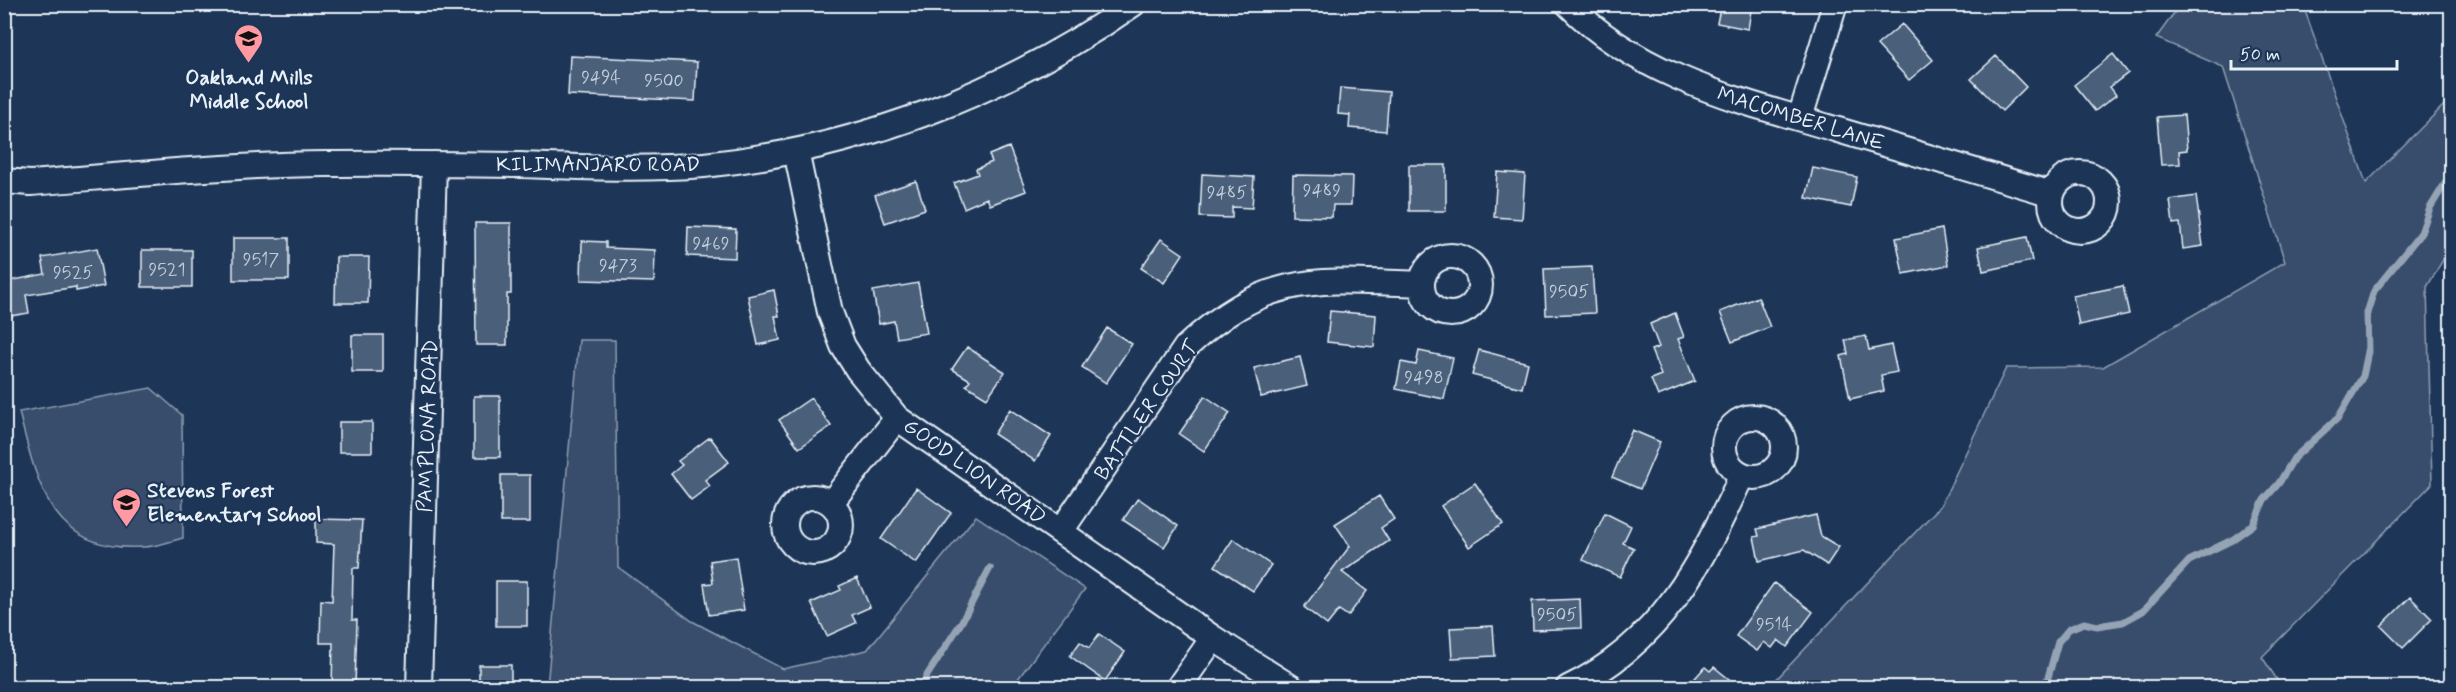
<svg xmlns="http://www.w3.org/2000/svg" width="2456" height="692" viewBox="0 0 2456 692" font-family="Mynerve,sans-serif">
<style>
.green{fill:#374d6c;stroke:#909fb2;stroke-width:1.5}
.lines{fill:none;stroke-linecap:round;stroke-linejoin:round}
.stream{stroke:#95a4b5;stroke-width:7}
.building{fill:#495e7a;stroke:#e8f1f8;stroke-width:1.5}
.minor-casing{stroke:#e8f1f8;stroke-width:28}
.minor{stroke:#1d3557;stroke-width:24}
.labels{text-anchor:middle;stroke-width:4.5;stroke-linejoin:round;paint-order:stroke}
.number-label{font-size:18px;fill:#c0ccd8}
.poi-label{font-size:21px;font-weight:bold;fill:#e8f1f8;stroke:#1d3557}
.street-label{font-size:21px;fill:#e8f1f8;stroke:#1d3557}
</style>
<rect width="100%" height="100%" fill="#1d3557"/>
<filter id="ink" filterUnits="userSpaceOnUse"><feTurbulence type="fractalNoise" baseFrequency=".0167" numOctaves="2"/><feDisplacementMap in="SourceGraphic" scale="12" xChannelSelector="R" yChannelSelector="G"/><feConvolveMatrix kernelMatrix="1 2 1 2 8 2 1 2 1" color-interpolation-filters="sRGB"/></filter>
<g filter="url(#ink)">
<path class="green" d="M2180,5H2303L2366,183L2451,98V246L2427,287L2432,484L2262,657L2282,687H1769L1941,505L2006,368L2103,367L2285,262L2223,67L2156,38Z
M579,340H615L618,567L692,621L783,669L867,650L976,516L1085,589L1012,687H547Z
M151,388L182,415L183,538C171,541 156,547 143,547C51,553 37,484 19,412Z"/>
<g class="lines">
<path class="stream" d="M923,688L926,677L961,623L990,568
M2045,688L2058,642L2069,629L2084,623L2097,626L2123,622L2143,611L2189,561L2232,540L2253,525L2264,500L2279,483L2294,458L2338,418L2363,376L2368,352L2367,313L2374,291L2421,233L2430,208L2452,172"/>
</g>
<path class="building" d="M1721,4H1752L1748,29L1717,23Z
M1902,24L1933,60L1909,80L1877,45Z
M2113,54L2128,73L2110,87L2116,95L2095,111L2074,85Z
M570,56L697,62L695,101L568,95Z
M1996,56L2026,87L2002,111L1971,79Z
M1340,88L1389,92L1386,131L1349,128L1350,115L1338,114Z
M2184,115L2187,150L2179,151L2180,164L2161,165L2157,117Z
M1009,147L1026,191L990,205L987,198L964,208L954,183L978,174L976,169L992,162L989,155Z
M1409,165H1446V211H1409Z
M1813,168L1857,177L1851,207L1806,198Z
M1497,172L1525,174L1522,219L1494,217Z
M1202,174L1254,177L1252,208L1232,207V218L1200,217Z
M1293,175L1352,176L1351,205H1333L1332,217L1292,216Z
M916,181L925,209L885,223L875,195Z
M2196,196L2203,246L2183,249L2180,223L2173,224L2170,200Z
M475,223H511V294H507V345H476Z
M688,227L736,229L735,258L687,256Z
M1942,229L1948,265L1903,274L1896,238Z
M2027,237L2032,261L1983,271L1978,247Z
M233,238H289V280H233Z
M1161,239L1183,254L1164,283L1141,268Z
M582,241L606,242V248L655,250L654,282L581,280Z
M97,248L104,286L76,291V287L26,295L29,313L4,317V282L45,274L42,258Z
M142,250H192V287H142Z
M336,257H369L368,303H335Z
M1592,267L1595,313L1546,315L1544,269Z
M918,283L927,333L897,338L894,321L879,324L873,291Z
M2123,286L2129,314L2079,325L2073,296Z
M774,290L779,316H775L780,340L758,345L748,296Z
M1758,297L1770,327L1732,342L1720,312Z
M1330,311L1376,315L1374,347L1327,342Z
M1675,313L1684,337L1678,339L1695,381L1658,396L1651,379L1661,375L1651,350L1659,347L1650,324Z
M1107,328L1132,344L1106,383L1082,367Z
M352,335H383V372H352Z
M1866,336L1869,350L1891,345L1897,372L1881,375L1884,391L1850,399L1841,356L1848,354L1845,340Z
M967,347L1005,372L987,398L966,385L970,380L952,369Z
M1479,350L1528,363L1522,388L1472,375Z
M1419,351L1453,358L1444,399L1396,389L1401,362L1416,365Z
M1300,357L1307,386L1261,397L1254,368Z
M474,396H500V457H474Z
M1205,396L1230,413L1204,451L1179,434Z
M811,398L831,426L799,448L779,420Z
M1010,409L1051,436L1035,461L994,434Z
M339,422H372V452H339Z
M1632,430L1660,442L1640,489L1612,477Z
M710,437L729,462L705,480L710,486L691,500L671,474L682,465L678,461Z
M501,475H530V522H501Z
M1475,483L1503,524L1469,547L1441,506Z
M916,488L951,513L916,563L881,539Z
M1379,496L1394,519L1381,528L1389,541L1342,572L1367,591L1348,616L1339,610L1327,625L1304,607L1350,546L1335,524Z
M1138,498L1178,526L1164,547L1123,520Z
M1605,513L1631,526L1623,543L1634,548L1620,577L1583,560Z
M1816,515L1821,536L1839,547L1827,565L1804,550L1759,561L1754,537L1759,536L1757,529Z
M316,519L362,520L359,568H353L352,620H357L355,687H332L333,643H320L321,600L332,601L334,544L316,543Z
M1233,539L1271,565L1253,591L1215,566Z
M736,557L744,610L709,615L704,584L713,583L710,561Z
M857,578L870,607L852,615L856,623L827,636L811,603L841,590L839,586Z
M496,581H527V626H496Z
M1774,583L1813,612L1787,647L1778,640L1772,648L1764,642L1757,651L1736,636Z
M2410,597L2432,619L2403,648L2381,626Z
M1580,599L1581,628L1533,630L1532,601Z
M1493,626L1495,656L1452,658L1450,628Z
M1099,634L1125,652L1105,681L1070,656L1080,642L1089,648Z
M479,665H511V687H479Z
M1705,667L1710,671L1714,667L1739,687H1687Z"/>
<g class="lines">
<defs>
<path id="minor" d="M1568,4C1640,78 1742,101 1838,130C1909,151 1980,172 2052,194
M1800,118L1835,4
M796,151L830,312L843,346L858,370L897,418L1213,638L1292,688
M2051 202a29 29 0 1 1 58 0a29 29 0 1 1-58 0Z
M4,181L30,183C129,175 227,165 327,164C391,163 456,164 521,165C582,167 643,170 704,165C859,149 1006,93 1133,4
M1422 285a29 29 0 1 1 58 0a29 29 0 1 1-58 0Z
M1724 447a30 30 0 1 1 60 0a30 30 0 1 1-60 0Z
M785 525a28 28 0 1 1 56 0a28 28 0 1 1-56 0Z
M831,503L897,418
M1061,531L1186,347C1269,271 1316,280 1422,284
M419,688L434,164
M1178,688L1213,638
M1568,688C1661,644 1701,564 1742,475"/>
</defs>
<use href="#minor" class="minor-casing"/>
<use href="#minor" class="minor"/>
</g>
</g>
<defs>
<symbol id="school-pin" viewBox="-11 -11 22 30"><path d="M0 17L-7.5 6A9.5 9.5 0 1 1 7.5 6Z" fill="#ff9aa2" stroke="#1d3557"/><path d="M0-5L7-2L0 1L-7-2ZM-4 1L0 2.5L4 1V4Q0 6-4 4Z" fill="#111"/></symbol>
</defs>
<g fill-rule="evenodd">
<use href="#school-pin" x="232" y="22" width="33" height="45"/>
<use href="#school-pin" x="110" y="486" width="33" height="45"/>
</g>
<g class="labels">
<g class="number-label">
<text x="601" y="83">9494</text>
<text x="664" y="86">9500</text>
<text x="1322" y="196">9489</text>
<text x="1227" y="198">9485</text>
<text x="711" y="249">9469</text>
<text x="261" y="265">9517</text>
<text x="618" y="271">9473</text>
<text x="167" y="275">9521</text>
<text x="73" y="278">9525</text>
<text x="1569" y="297">9505</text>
<text x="1424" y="383">9498</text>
<text x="1557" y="620">9505</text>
<text x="1774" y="630">9514</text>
</g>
<g class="poi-label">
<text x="249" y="84">Oakland Mills<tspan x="249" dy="24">Middle School</tspan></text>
<text x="147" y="497" text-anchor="start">Stevens Forest<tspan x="147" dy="24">Elementary School</tspan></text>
</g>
<g class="street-label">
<text transform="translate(1801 118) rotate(17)" y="7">MACOMBER LANE</text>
<text x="598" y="171">KILIMANJARO ROAD</text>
<text transform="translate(1146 410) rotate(-55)" y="7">BATTLER COURT</text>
<text transform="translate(427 426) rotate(-88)" y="7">PAMPLONA ROAD</text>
<text transform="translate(975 471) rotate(35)" y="7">GOOD LION ROAD</text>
</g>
</g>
<rect width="2456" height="692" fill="none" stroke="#1d3557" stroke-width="24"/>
<rect x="12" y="12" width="2432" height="668" fill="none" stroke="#e8f1f8" stroke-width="2" filter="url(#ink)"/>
<path d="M2231 60v9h166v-9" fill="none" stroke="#e8f1f8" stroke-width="3"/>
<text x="2240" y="60" font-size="18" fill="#e8f1f8" stroke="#1d3557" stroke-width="4.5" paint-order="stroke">50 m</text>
</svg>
